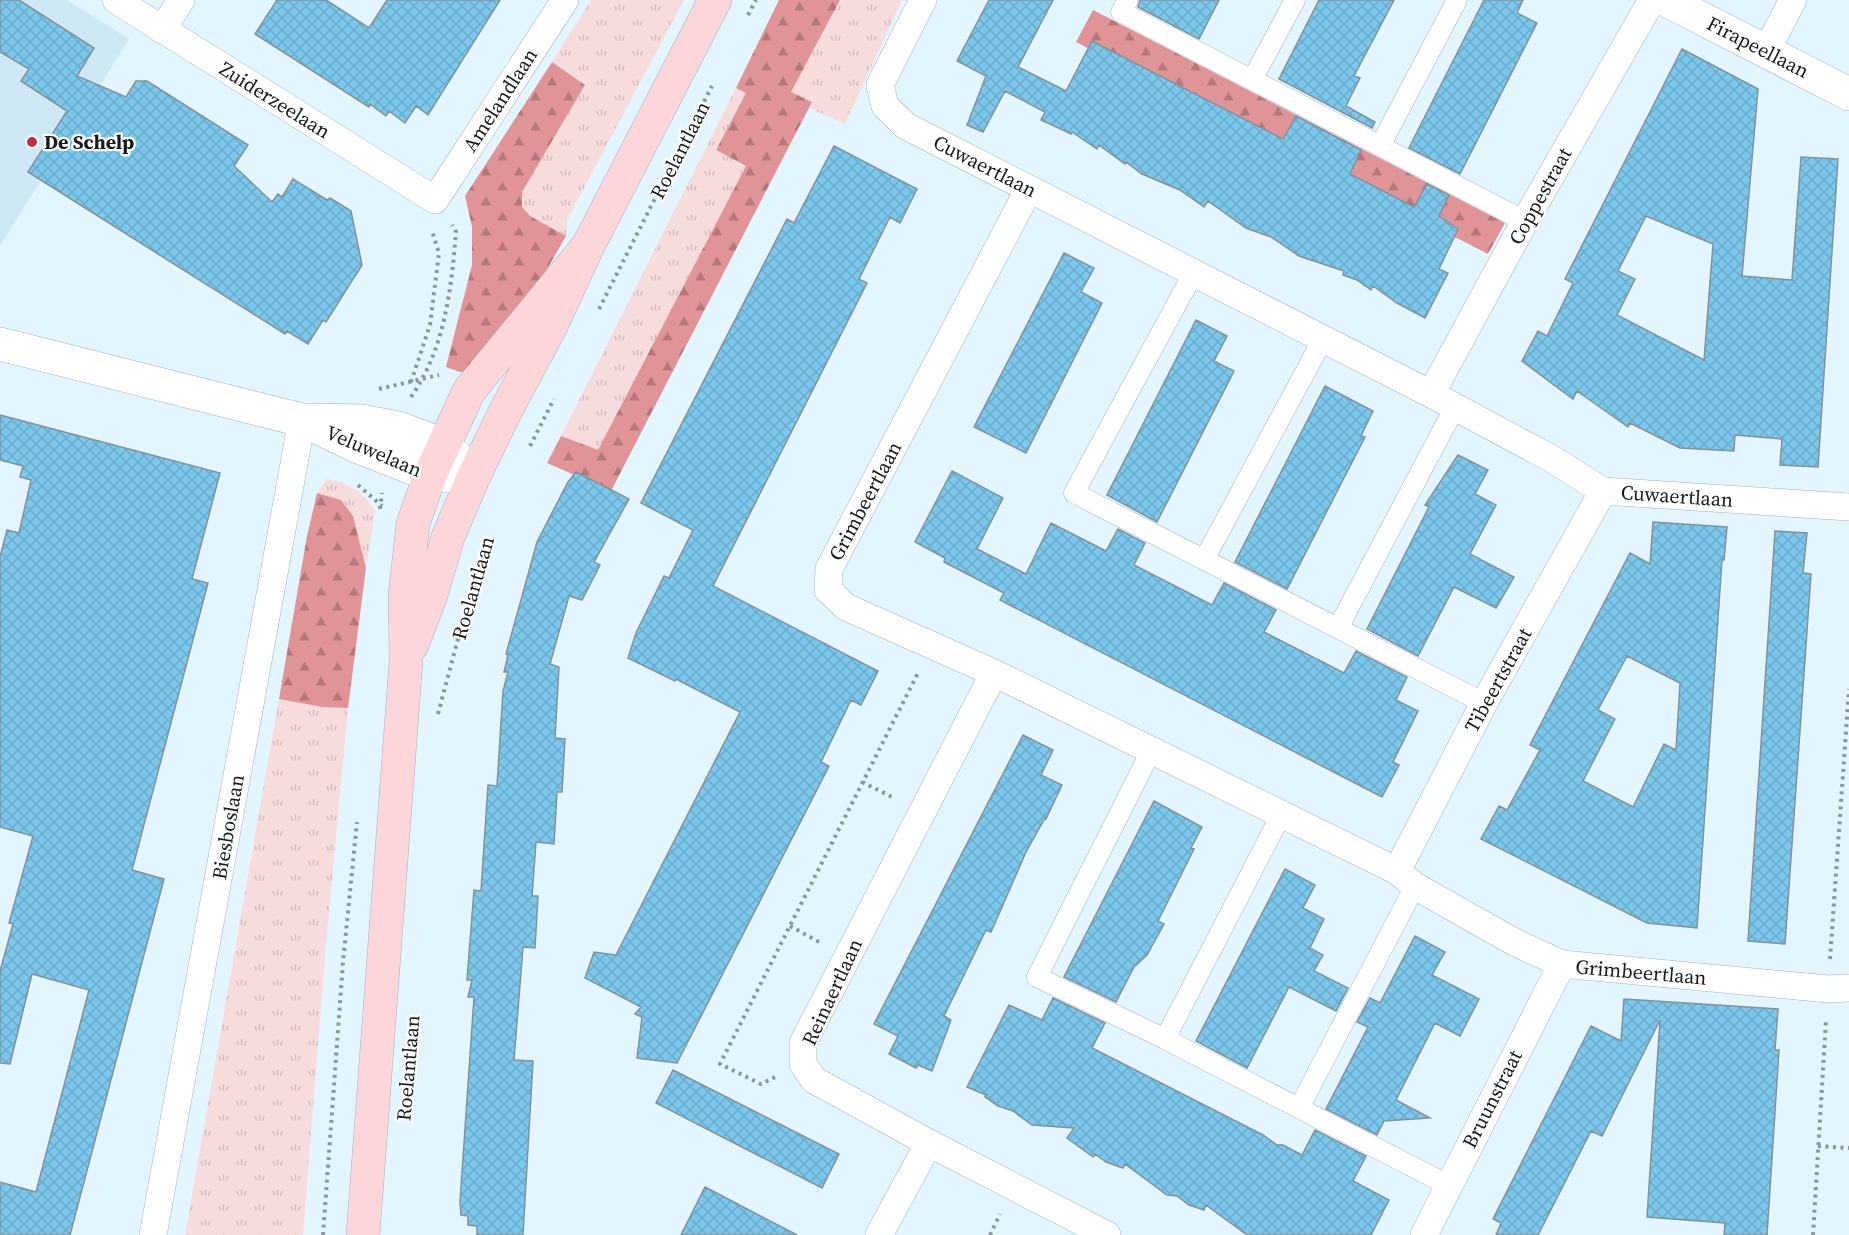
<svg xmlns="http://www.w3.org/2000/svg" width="1849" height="1235" viewBox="0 0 1849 1235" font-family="'Source Serif 4',serif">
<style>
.built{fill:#cfe8f5}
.grass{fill:url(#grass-tufts)}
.forest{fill:url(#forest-firs)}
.building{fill:url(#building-cross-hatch);stroke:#83929a;stroke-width:1.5;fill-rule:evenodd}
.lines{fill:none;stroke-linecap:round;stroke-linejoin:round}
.pedestrian-casing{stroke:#a2b2bb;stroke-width:21}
.minor-casing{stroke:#a2b2bb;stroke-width:28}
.tertiary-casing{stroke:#a2b2bb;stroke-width:34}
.secondary-casing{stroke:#a2b2bb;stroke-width:34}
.path{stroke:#89969c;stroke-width:4;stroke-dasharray:3 4.5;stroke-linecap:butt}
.pedestrian{stroke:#fff;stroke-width:20}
.minor{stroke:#fff;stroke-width:27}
.tertiary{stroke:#fff;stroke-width:33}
.secondary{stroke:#fdd6d9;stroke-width:33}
.poi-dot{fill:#bf2e45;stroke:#fff;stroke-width:2}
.labels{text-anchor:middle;stroke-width:4.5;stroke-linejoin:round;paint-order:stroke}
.street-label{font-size:20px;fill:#151b1e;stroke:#fff}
.poi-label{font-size:20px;font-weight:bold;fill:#151b1e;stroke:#fff;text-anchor:start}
</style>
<defs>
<pattern id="grass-tufts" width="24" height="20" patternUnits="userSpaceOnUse" patternTransform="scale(1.5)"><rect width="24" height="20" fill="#f7dcdc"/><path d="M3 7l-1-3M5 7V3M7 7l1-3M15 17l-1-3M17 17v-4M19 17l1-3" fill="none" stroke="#d3bcbc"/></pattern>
<pattern id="forest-firs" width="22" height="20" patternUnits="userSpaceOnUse" patternTransform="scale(1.5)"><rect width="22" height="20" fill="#e09497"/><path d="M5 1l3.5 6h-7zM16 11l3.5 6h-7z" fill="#b4787b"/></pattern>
<pattern id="building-cross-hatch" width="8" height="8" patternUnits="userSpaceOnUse" patternTransform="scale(1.5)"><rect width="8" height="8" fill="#7bc8ec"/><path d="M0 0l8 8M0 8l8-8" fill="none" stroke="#69abca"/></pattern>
</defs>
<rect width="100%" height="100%" fill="#e3f5fe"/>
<path class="built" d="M0,0H67L129,39L0,246Z"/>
<path class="grass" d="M591,0H684L567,220L566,236L530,216L522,207V192L585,85L552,62Z
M840,0H902L845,124L809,108L812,102L791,92Z
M736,88L746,93L716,150L746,166L598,451L561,436Z
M327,479C349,483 363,491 375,511L366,568L353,516L341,500L317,493Z
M279,699L322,707L348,708L325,954L303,1235H185Z"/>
<path class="forest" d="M779,0H840L791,92L812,102L611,491L547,463L561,436L598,450L746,166L716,150L746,93L736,88Z
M1093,10L1505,223L1488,254L1076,42Z
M552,62L585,85L522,192V207L530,216L566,236L508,338L474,371L460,372L446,367L472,265V227L465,196Z
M317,493L341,500L353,516L366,568L348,708L322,707L279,699L307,536Z"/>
<path class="building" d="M0,0H19L94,48L77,76L126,97L136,81H147L248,145L234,166L272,202L278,194L282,197L293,179L327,200L330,198L351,211L362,265L326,322L323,320L308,344L287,331L285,334L28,172L67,111L21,81L29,69L0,52Z
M277,0H326L369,28L387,0H500L428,115L416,106L405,123L389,111L386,116L370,104L369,107L255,34Z
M989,0H1053L1018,67L1066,91L1092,41L1283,139L1296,116L1361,150L1350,174L1414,207L1427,184L1449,195L1439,216L1458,229L1439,269L1448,273L1425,318L1397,303L1373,286L1371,290L1357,280L1343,275L1344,271L1299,256L1271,237L1246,228L1208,201L1204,207L1180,190L1142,174L1126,162L1125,164L1099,145L1097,149L1072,132L1071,134L1041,120L1045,112L1005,91L983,132L967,125L986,76L957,61Z
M1140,0H1219L1199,39L1138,7Z
M1319,0H1394L1354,76L1360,78L1346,106L1375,122L1372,128L1279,79Z
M1484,0H1523L1517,13L1537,23L1460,174L1409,148Z
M1682,49L1758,89L1742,276L1792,280L1801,157L1838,159L1818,467L1780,465L1782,439L1735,435L1734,451L1680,448L1630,423L1628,427L1577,391L1573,399L1522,361L1538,331L1547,336L1573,283L1565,279ZM1646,216L1713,244L1704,360L1617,315L1635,279L1618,271Z
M834,146L917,189L900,223L890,217L859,279L867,283L713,586L878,671L861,705L851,700L821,762L829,766L677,1063L637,1058L642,1017L635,1014L641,1007L585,978L594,952L616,955L740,712L676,679L675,681L628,658L636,633L664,576L669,578L693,530L641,503L787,219L794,223Z
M1064,253L1094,268L1081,292L1102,303L1026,453L974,427Z
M1196,320L1227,336L1214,361L1234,371L1157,522L1107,495Z
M1325,386L1373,411L1361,436L1365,437L1287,589L1235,562Z
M0,415L220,473L192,579L208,583L132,870L164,879L70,1235H0V1182L36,1192L89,990L32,974L10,1064L0,1063V971L13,924L9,923L33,836L0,827V557L7,530L19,533L31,480L20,477L23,466L0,460Z
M1458,455L1488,470L1475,494L1496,505L1470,554L1514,577L1496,608L1454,587L1418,656L1367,629L1429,507L1425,505Z
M952,471L1003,498L977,549L1026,574L1051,523L1106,551L1118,529L1145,543L1134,565L1212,605L1224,583L1276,610L1264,632L1344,673L1356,651L1407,677L1396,700L1418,711L1393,762L1399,765L1382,797L1000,600L1004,593L944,562L945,558L915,542Z
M576,472L629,499L594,562L600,565L582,600L569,596L550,664L559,667L555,738L565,739L562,792H557L554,844L536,842L532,896H538L535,948L523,947L514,1060L533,1061L523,1235H477V1226L468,1225V1216L461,1215L460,1202L474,997H468L472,980H467L474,890L481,891L488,785L497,786L503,691L508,672H504L508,655L506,654L537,542L568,482Z
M1653,522L1727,527L1724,560H1722L1697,928L1647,923L1481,839L1499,806L1507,810L1540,750L1530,745L1630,553L1650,564ZM1627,656L1680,683L1676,750L1664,744L1633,807L1583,781L1615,719L1598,710Z
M1775,531L1807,533L1803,573L1811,574L1785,944L1748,941Z
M1023,735L1053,750L1041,775L1062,785L1046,819L1045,818L1026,852L991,932L986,930L944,1016L951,1020L932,1071L918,1065L916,1068L889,1054L898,1036L874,1024Z
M1154,801L1202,827L1191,848L1194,849L1158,921L1164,924L1147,955L1134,967L1116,1002L1064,977Z
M1285,869L1315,885L1303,908L1324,919L1310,948L1323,955L1314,971L1348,988L1336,1011L1289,987L1247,1068L1196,1041Z
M1415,936L1445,952L1432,975L1479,999L1460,1036L1435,1023L1396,1100L1430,1118L1384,1121L1377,1135L1326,1109L1368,1027L1357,1022L1370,998L1380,1003Z
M1053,998L1105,1023L1092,1048L1263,1135L1277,1145H1283L1302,1155L1315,1130L1366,1156L1353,1181L1389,1200L1371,1235H1247L1206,1205L1204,1210L1189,1205L1177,1196L1167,1195L1125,1164L1123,1168L1106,1162L1095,1154L1093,1157L1067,1138L1074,1128L1032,1125L1013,1111L998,1106L985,1097L986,1095L967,1087L1009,1005L1042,1020Z
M1624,999L1778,1009L1775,1050H1779L1767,1235H1724L1725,1223L1647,1217L1660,1020L1602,1136L1591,1131L1538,1235H1496L1501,1223L1493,1219L1591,1026L1621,1041Z
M673,1070L839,1154L822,1188L656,1103Z
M705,1187L797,1235H681Z"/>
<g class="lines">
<defs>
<path id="pedestrian" d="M1128,0L1121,12L1525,221
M1252,80L1295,0
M1380,146L1457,0
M1194,272L1074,493L1484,703
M1204,560L1323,339
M1338,628L1455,407
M1151,751L1037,977L1165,1039L1448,1185
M1165,1039L1281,815
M1299,1108L1415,886"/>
<path id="minor" d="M116,0L435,200L565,0
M923,0L880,85L885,106L906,126L1431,394L1552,459L1603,491L1849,507
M162,30L181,0
M1766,51L1793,0
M1029,189L829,569L828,590L846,607L994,673L1397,871L1415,886L1516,943L1562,964L1828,989L1849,988
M1431,394L1525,221L1652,0
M994,673L803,1043V1064L814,1080L929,1143L1107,1235
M1397,871L1484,703L1603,491
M153,1235L302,420
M879,1235L929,1143
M1424,1235L1562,964"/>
<path id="tertiary" d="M1666,0L1849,94
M0,344L302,420L356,446L430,475L474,476
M313,420L361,421L398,428L444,445L463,464"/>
<path id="secondary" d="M412,645L431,595L448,537L474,476L506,410L549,330L588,246L715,0
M363,1235L406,661L405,596L413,524L430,475L469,391L588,246"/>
</defs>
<use href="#pedestrian" class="pedestrian-casing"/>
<use href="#minor" class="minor-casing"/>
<use href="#tertiary" class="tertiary-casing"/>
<use href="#secondary" class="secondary-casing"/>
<path class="path" d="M748,15L756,0
M599,309L712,86
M411,382L430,325L439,253L432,231
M379,389L439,375
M411,397C445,348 451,291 456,232L452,225
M530,446L554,399
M358,485L382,506
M380,509L382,493
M438,714L470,594
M862,782L894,798
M790,926L821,943
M1830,959L1849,689
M775,1077L761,1084L720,1064L918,673
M1818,1146L1849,1148
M323,1235L343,962L357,822
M990,1235L1000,1214
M1813,1235L1826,1020"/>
<use href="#pedestrian" class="pedestrian"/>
<use href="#minor" class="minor"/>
<use href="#tertiary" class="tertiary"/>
<use href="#secondary" class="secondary"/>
</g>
<circle class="poi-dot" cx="32" cy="142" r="6"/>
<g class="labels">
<g class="street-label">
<text transform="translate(1758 47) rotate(27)" y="7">Firapeellaan</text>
<text transform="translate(275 100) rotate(32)" y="7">Zuiderzeelaan</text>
<text transform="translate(500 100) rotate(-57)" y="7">Amelandlaan</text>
<text transform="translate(680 150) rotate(-63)" y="7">Roelantlaan</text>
<text transform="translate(985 166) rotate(27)" y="7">Cuwaertlaan</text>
<text transform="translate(1540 196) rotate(-61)" y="7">Coppestraat</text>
<text transform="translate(374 451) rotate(23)" y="7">Veluwelaan</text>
<text transform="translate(1677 496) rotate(4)" y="7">Cuwaertlaan</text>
<text transform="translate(865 501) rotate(-62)" y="7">Grimbeertlaan</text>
<text transform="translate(473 588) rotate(-74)" y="7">Roelantlaan</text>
<text transform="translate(1498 680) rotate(-61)" y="7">Tibeertstraat</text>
<text transform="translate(228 827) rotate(-80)" y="7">Biesboslaan</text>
<text transform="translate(1641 972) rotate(5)" y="7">Grimbeertlaan</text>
<text transform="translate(832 992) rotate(-65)" y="7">Reinaertlaan</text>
<text transform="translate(408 1068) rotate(-85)" y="7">Roelantlaan</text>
<text transform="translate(1492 1099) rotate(-63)" y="7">Bruunstraat</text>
</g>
<g class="poi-label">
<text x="44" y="149">De Schelp</text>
</g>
</g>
</svg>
